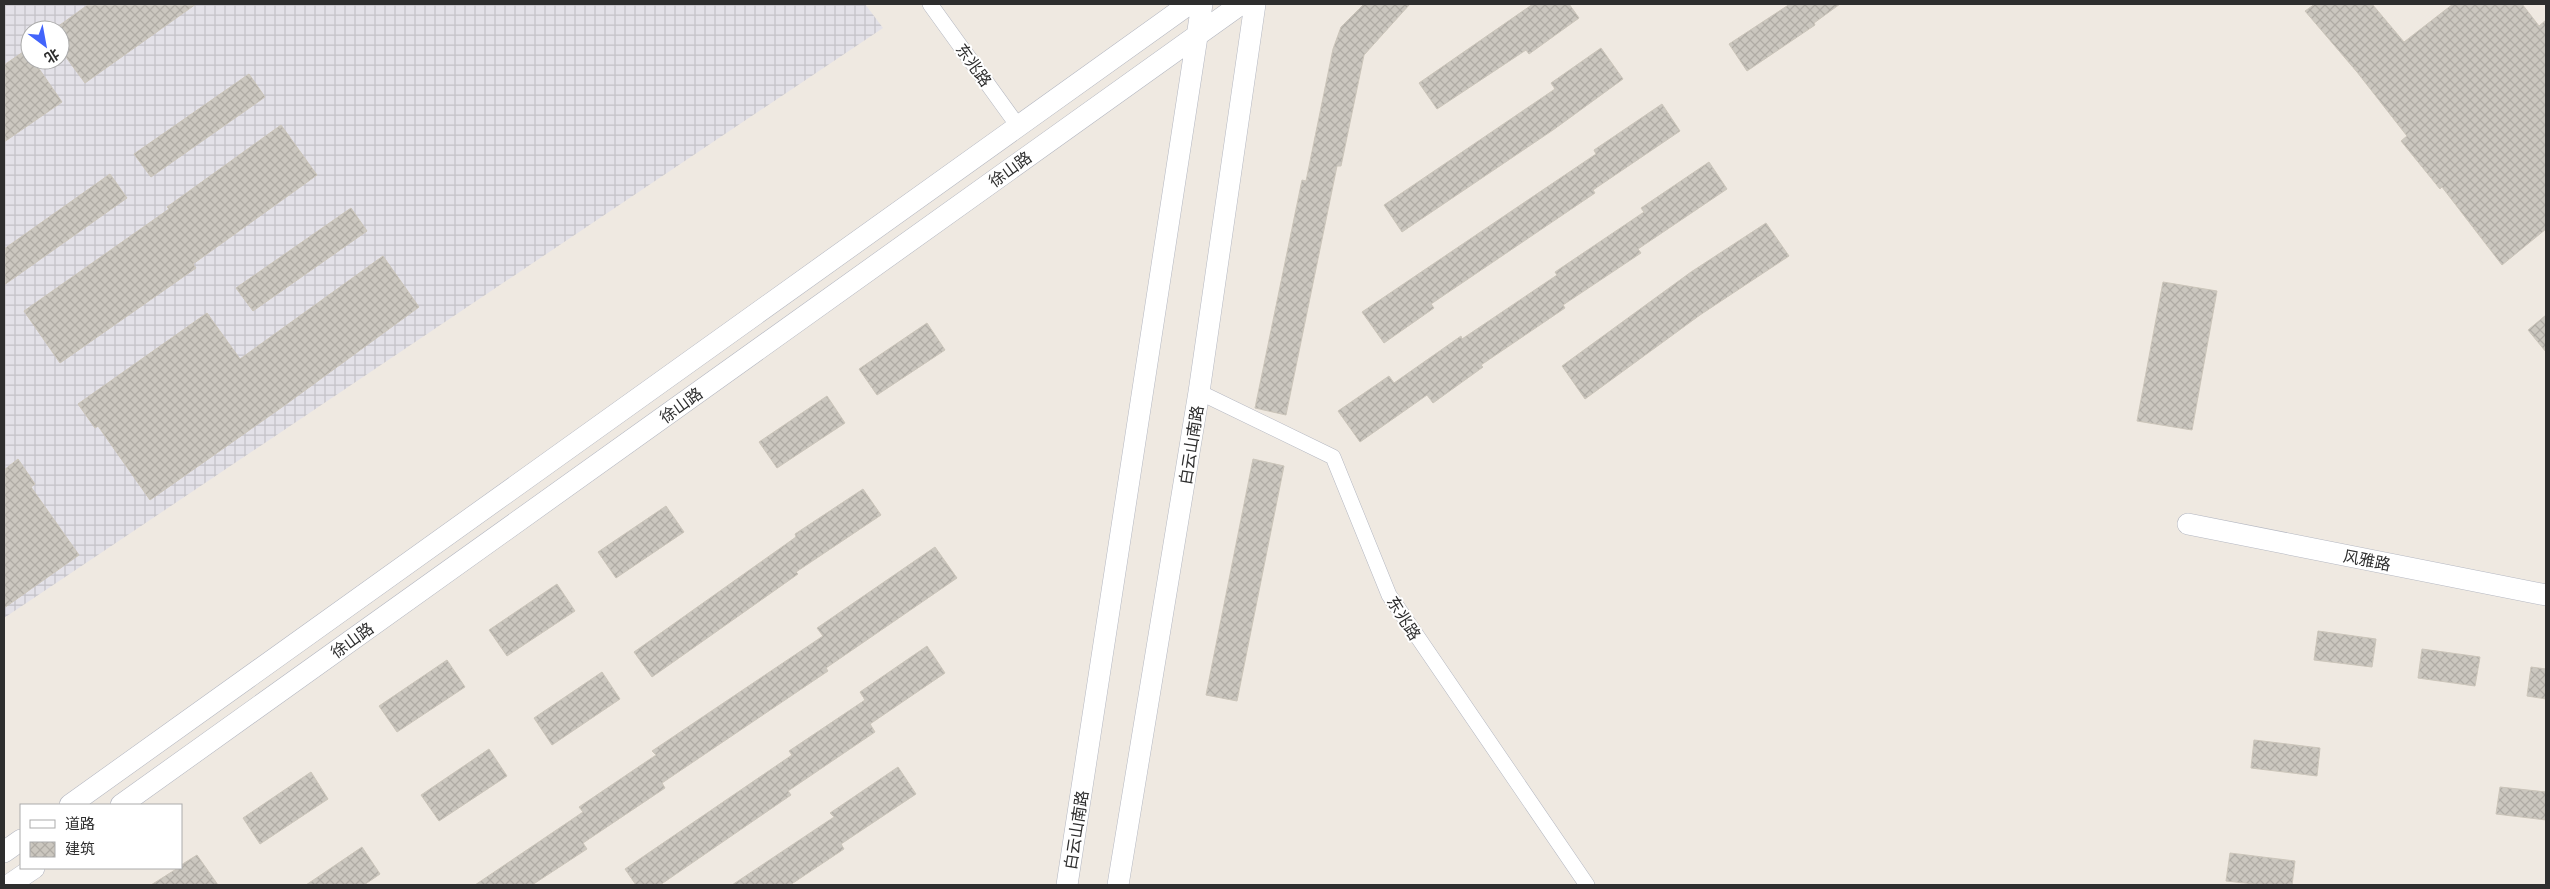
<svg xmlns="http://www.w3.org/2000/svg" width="2550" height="889" viewBox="0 0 2550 889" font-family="Barlow,'Noto Sans SC',sans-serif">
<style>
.industrial{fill:url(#industrial-grid);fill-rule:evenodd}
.building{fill:url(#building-cross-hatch);stroke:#cbc5ba}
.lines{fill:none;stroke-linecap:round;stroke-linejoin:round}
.street-casing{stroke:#b4b7c1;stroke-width:16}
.secondary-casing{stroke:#b4b7c1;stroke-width:22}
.street{stroke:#fff;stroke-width:15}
.secondary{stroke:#fff;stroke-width:21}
.labels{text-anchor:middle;stroke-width:4;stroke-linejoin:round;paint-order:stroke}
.street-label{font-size:16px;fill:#2e2e2e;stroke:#fff}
</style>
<defs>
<pattern id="industrial-grid" width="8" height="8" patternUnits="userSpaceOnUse" patternTransform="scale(1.25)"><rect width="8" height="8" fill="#e3e1e8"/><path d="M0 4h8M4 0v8" fill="none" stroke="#c3c1c7"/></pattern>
<pattern id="building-cross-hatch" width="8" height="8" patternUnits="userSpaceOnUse" patternTransform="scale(1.25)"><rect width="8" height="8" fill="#cbc7bf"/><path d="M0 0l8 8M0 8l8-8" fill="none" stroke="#afaba4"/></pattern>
</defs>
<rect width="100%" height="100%" fill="#efe9e1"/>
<path class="industrial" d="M4,4H865L883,28L4,618ZM30,30H60V60H30Z"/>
<path class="building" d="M89,4H196L85,83L60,49V30H53Z
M1364,4H1410L1364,55L1341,166H1337L1286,415L1255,408L1302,180L1306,181L1333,49L1341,27Z
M1533,4H1569L1579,18L1529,54L1526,50L1437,109L1419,83Z
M1790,4H1840L1814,23L1815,25L1747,71L1729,44Z
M2315,4H2372L2404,42L2453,4H2522L2539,26L2546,20V229L2502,265L2442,187L2440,189L2401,141L2407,136L2357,72L2305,11Z
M1601,48L1623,79L1553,130L1402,232L1384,205L1555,89L1551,83Z
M26,50L30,60H33L62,102L4,142V65Z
M249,74L265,97L151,177L134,154Z
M1662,104L1680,131L1593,190L1595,193L1431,304L1434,308L1384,343L1362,312L1596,154L1594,150Z
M281,125L317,175L193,264L196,268L60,363L24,311L169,209L167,207Z
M1709,162L1727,189L1638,249L1641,253L1563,305L1565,308L1481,365L1483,367L1433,403L1427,395L1360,442L1338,411L1389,376L1394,383L1461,336L1462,339L1557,275L1555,272L1644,212L1641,208Z
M110,174L127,198L4,285V249Z
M351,208L367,231L253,311L236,288Z
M1766,223L1789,256L1700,315L1585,399L1562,366L1691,272Z
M383,256L419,307L285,405L150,500L98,426L95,428L78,404L207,313L240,359Z
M2163,282L2217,291L2192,430L2137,421Z
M2546,315V352L2528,330Z
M927,323L945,350L877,395L859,369Z
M827,396L845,423L777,468L759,442Z
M18,459L35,484L31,487L79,555L4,608V470Z
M1253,459L1284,466L1237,701L1206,695Z
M863,489L881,515L796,572L798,574L652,677L634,652L796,537L795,534Z
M666,506L684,532L616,578L598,552Z
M935,547L957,578L826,668L828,671L662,783L665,788L583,843L587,849L532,885H475L583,812L579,807L656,755L652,751L823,636L817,628Z
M557,584L575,611L507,656L489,630Z
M2318,631L2376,639L2372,667L2314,660Z
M927,646L945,673L870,724L875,732L788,791L791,795L660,885H636L625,869L792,755L789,751L865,700L860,692Z
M2422,649L2480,657L2475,686L2418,678Z
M447,660L465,687L397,732L379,706Z
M2531,667L2546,669V699L2527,696Z
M602,672L620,699L552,745L534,718Z
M2254,740L2320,748L2317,776L2251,768Z
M489,749L507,776L439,821L421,795Z
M898,767L916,794L841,844L844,849L790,885H732L834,817L830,813Z
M311,772L328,799L260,844L243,818Z
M2500,787L2546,792V820L2496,814Z
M362,847L380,874L364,885H306Z
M2230,853L2295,861L2292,885H2263L2226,881Z
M197,855L218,885H151L178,868H181V865Z"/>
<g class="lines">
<defs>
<path id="street" d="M930,4L1018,126
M1199,392L1333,457L1389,595L1587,885"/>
<path id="secondary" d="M2188,524L2546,595
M70,805L1189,4
M121,805L1241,4
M4,852L21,840
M9,885L34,868
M1067,885L1202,4
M1118,885L1199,392L1255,4"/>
</defs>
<use href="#street" class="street-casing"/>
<use href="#secondary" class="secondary-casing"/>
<use href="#street" class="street"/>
<use href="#secondary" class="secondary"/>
</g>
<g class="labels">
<g class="street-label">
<text transform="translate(974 65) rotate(54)" y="6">东兆路</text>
<text transform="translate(1010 169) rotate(-36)" y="6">徐山路</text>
<text transform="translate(681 405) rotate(-36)" y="6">徐山路</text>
<text transform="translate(1191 445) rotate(-81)" y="6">白云山南路</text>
<text transform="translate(2367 560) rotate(11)" y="6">风雅路</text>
<text transform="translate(1404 618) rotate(58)" y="6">东兆路</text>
<text transform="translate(352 640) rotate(-36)" y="6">徐山路</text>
<text transform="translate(1076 830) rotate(-81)" y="6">白云山南路</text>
</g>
</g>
<rect width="2550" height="889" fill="none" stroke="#2e2e2e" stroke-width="10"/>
<rect x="20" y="804" width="162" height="65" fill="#ffffff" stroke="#ababab"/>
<rect x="30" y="820" width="25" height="8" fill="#ffffff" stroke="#ababab"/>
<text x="65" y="829" font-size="15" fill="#2e2e2e">道路</text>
<rect x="30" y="842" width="25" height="15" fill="url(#building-cross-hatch)" stroke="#ababab"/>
<text x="65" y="854" font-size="15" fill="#2e2e2e">建筑</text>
<g transform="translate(45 45) rotate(148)"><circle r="24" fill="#ffffff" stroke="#ababab"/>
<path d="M0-4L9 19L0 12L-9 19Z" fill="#4264fb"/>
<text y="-8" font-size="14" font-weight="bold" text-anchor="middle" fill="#2e2e2e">北</text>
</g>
</svg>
